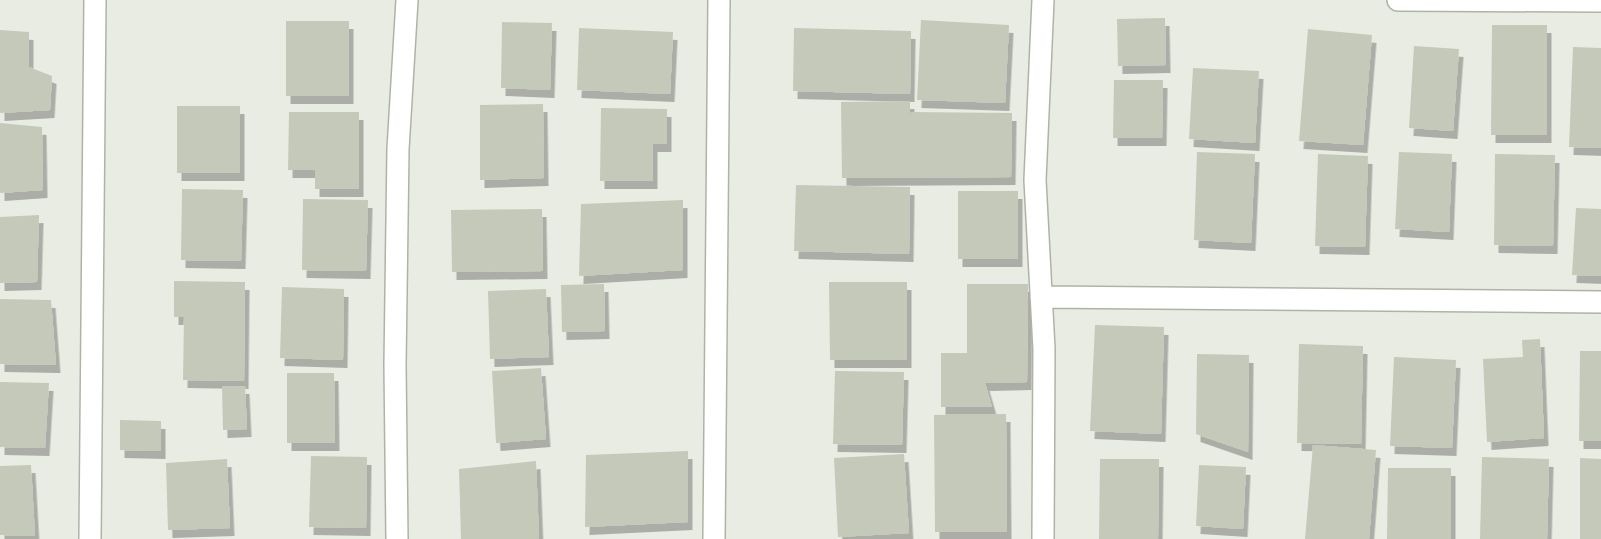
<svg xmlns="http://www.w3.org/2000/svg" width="1601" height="539" viewBox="0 0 1601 539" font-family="Mulish,sans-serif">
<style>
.building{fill:#c5c9ba;filter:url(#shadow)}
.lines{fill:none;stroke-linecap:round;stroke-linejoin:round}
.minor-casing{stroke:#aeb4a5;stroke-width:24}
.minor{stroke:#fff;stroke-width:21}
</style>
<defs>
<filter id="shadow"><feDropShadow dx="4.5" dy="8" stdDeviation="0" flood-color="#0004"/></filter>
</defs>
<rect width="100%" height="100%" fill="#e9ece2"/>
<path class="building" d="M1165,18L1166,65L1118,66L1117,19Z
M921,20L1009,25L1005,103L917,100Z
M286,21H349V96H286Z
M502,22L552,23L550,90L501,88Z
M1492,25H1547V135H1491Z
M579,28L673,32L670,94L577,90Z
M794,28L911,31L910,94L793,91Z
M1308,29L1372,35L1363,145L1299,141Z
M0,30L29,32V67L52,76L50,110L0,113Z
M1414,46L1459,49L1453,131L1409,128Z
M1573,47L1601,48V148L1569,147Z
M1193,68L1259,71L1255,143L1189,139Z
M1114,80H1163L1162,138H1113Z
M910,101V132L911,112L1012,113L1011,177L842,178L841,102Z
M543,104L544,178L480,180V105Z
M177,106H240V173H177Z
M601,108L667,109V144H653V181H600Z
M289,112H359V189H315V170H288Z
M0,123L42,127L43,190L0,193Z
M1197,152L1255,154L1251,243L1194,240Z
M1399,152L1452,154L1449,232L1395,229Z
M1318,154L1368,156L1365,247L1315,246Z
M1495,154L1555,155L1553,246L1494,245Z
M796,185L910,187L909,254L794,251Z
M182,189L243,190L241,261L181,260Z
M958,191H1018V259H958Z
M303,199L368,200L366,271L302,270Z
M683,200V270L579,276L581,204Z
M1576,208L1601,209V276L1572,275Z
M542,209L543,271L452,272L451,210Z
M39,215L37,282L0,283V217Z
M174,281L245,282L244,381L183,380L184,317H174Z
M829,282H907V360H830Z
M604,284L605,331L562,332L561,285Z
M967,284H1028L1027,382L985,383L992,407H941V353H967Z
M282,287L344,289L343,360L280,358Z
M546,289L549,357L490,359L488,291Z
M0,299L51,300L56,365L0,364Z
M1095,325L1164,327L1161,434L1090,431Z
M1540,339L1544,438L1487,442L1483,359L1523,357L1522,340Z
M1299,344L1363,346L1361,444L1297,443Z
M1580,351H1601V441H1579Z
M1197,354L1249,355L1248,452L1196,434Z
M1394,357L1456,360L1452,448L1390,446Z
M541,368L546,439L496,443L492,371Z
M835,371L904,372L902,445L833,444Z
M287,373H334L335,443H287Z
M0,382L49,383L45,448L0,447Z
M222,386H245L247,429L223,430Z
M1006,414L1007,532H935L934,415Z
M120,420L161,421V451L120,450Z
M1313,445L1376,450L1369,539H1305Z
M688,451V522L585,527L586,455Z
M904,454L909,533L838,537L834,458Z
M311,456L367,457L366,528L309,527Z
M1482,457L1549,459L1547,539H1480Z
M1580,458L1601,459V539H1580Z
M227,459L230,528L168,530L166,463Z
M1100,459H1159L1158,539H1099Z
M536,461L539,539H461L459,469Z
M31,465L35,536L0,535V466Z
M1199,465L1246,467L1243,529L1196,526Z
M1388,468H1451V539H1387Z"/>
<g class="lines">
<defs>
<path id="minor" d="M1398,0L1601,1
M1041,297L1601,302
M90,539L95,0
M397,539L395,365L398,149L407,0
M714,539L719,0
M1043,539L1044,349L1035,180L1043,0"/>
</defs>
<use href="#minor" class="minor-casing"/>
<use href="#minor" class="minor"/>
</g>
</svg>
